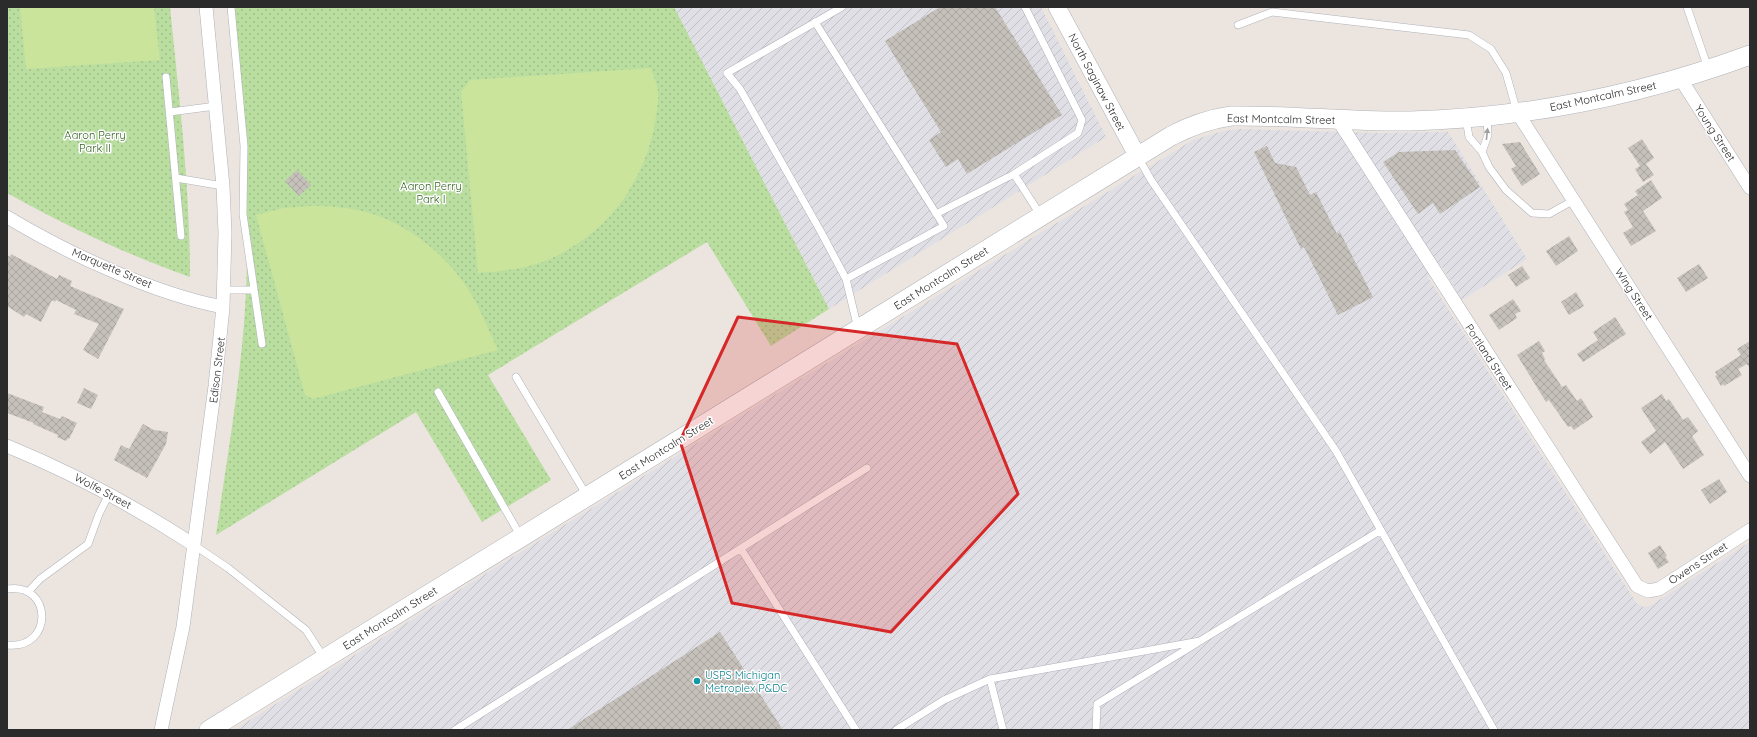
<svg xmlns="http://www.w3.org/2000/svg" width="1757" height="737" viewBox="0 0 1757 737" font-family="Quicksand,sans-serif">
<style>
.industrial{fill:url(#industrial-furrows)}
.grass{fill:url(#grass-dots)}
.pitch{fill:#cae49c}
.building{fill:url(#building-cross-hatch)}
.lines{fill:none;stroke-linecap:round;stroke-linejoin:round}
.service-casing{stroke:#afb2bb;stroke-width:8}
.minor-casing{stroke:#afb2bb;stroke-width:14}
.tertiary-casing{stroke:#afb2bb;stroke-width:18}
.secondary-casing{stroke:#afb2bb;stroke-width:20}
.service{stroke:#fff;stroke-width:7}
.minor{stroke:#fff;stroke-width:13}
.tertiary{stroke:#fff;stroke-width:17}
.secondary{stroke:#fff;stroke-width:19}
.oneway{fill:#a0a0a0}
.marked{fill:#d62828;fill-opacity:0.2;stroke:#d62828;stroke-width:3;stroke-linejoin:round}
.culture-dot{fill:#0f9aa8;stroke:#fff;stroke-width:1.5}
.labels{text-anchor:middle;stroke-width:3;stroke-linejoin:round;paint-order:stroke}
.street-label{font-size:11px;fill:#2b2b2b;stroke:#fff}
.park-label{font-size:11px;fill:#326320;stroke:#fff}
.culture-label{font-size:11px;fill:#0d838f;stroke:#fff;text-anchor:start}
</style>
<defs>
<pattern id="industrial-furrows" width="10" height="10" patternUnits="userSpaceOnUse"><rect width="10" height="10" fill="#e0dfe5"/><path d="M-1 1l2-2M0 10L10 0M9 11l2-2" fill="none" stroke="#c0c0c5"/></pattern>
<pattern id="grass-dots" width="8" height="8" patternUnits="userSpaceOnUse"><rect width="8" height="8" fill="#b9dea0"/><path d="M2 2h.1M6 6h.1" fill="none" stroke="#9fbf8a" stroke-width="1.8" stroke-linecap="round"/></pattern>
<pattern id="building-cross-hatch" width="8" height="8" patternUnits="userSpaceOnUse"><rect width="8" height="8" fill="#c5c0ba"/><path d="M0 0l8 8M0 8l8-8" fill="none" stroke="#a9a5a0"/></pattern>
</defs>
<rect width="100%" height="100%" fill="#ece5df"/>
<path class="industrial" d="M674,7H1041L1106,137L829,309Z
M1240,129L1377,133L1448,132L1527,259L1462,300L1442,267L1427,276L1637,604L1644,607L1650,606L1750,542V730H234L763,402L1193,140L1223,131Z"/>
<path class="grass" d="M7,7H170C179,97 190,186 190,277C125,254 67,226 7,193Z
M227,7H674L829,309L771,346L707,242L488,375L551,480L482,522L416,412L216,535C230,438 248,341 247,242C246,164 235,85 227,7Z"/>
<path class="pitch" d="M20,7H154L160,60L26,69Z
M651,68C653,75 657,83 658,91C659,101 656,114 655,124C644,180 612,227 560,254C535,268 507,271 478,273L461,92L470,80Z
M309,206C329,206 348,207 366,212C408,223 448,256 470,292C481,310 489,331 498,350L313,399L305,395L256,215L283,208Z"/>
<path class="building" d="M940,7H995L1062,115L967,174L958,159L946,167L929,140L941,132L885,41Z
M1642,139L1654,158L1646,164L1654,175L1643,182L1635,169L1640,166L1628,148Z
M1520,142L1540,174L1522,186L1511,169L1516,166L1502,144Z
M1267,146L1275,163L1296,167L1310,195L1316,192L1337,234L1340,232L1373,297L1338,315L1304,247L1301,249L1254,152Z
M1455,150L1480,187L1440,214L1433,203L1418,214L1383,162L1399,152Z
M297,170L311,185L299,196L285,181Z
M1651,180L1662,198L1643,211L1656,231L1631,246L1623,233L1633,227L1624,212L1628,210L1624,204L1638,195L1635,191Z
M1569,236L1578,251L1556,266L1546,251Z
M11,254L57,279L59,275L72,281L70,286L124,309L98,359L83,350L99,324L74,314L76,310L56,300L55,302L52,300L41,322L26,314L24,317L7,306V255L10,257Z
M1699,264L1708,278L1686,292L1677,278Z
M1522,266L1530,278L1516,287L1508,275Z
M1576,292L1584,306L1569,315L1561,302Z
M1513,299L1521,311L1515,314L1517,318L1499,330L1489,315Z
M1615,317L1626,334L1583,362L1577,354L1598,340L1593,332Z
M1539,341L1545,351L1542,353L1545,359L1544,360L1562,387L1566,385L1577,401L1581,398L1593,417L1574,430L1571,426L1568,427L1549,400L1546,402L1517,355Z
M1750,341V369L1747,364L1738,369L1742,375L1724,386L1723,384L1721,386L1715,376L1717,375L1715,372L1741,355L1737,349Z
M84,388L98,395L91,409L77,403Z
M7,393L44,407L42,412L60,419L62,416L77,423L69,439L68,438L66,441L57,437L58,435L33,424L34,423L7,413Z
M1662,394L1666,401L1669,399L1683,420L1688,417L1698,431L1692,436L1704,455L1683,469L1665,442L1650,454L1641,442L1656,431L1641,408Z
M143,424L154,430L168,432L166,444L147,478L114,460L121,445L129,449Z
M1719,479L1727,492L1710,504L1701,490Z
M1660,545L1667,556L1665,557L1669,562L1658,569L1648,553Z
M720,632L783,730H567Z"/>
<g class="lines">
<defs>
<path id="service" d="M231,7L244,146L243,214L262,344
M1687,7L1708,68
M815,22L944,226L846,279L821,232L740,89L727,73L842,7
M1238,25L1272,12L1469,35L1491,49L1506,73L1517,112
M166,77L181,236
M170,112L216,106
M1466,118L1469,137L1482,152L1489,167L1506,190L1532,213L1549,214L1574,200
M1482,152L1488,135L1487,117
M1138,157L1151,180L1336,451L1494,730
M1014,174L1078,133L1082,120L1025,7
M176,178L223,186
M936,214L1014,174L1041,216
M846,279L858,329
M224,290H253
M516,377L587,496
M438,392L521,537
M194,545L228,568L306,630L324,658
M741,549L856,730
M7,589C53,582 54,650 7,645
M28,592L40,579L88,544L99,514L109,494
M990,679L1003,730
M455,730L867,468
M896,730L944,700L990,679L1200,641L1381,530
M1096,730L1097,704L1197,643"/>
<path id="minor" d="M1680,78L1750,188
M1517,112L1750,476
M1338,120L1637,586L1648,591L1659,589L1750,530
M7,217C67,253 154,294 223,307
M7,446C73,473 134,506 194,545
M161,730L183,627L215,386L223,307L225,233L223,186L206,7"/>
<path id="tertiary" d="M1057,7L1138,157"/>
<path id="secondary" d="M209,730L1171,136C1190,126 1210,119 1231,116C1291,115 1350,122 1410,121C1526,118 1641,95 1750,55"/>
</defs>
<use href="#service" class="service-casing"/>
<use href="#minor" class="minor-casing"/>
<use href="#tertiary" class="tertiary-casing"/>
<use href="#secondary" class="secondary-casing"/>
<use href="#service" class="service"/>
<use href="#minor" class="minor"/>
<use href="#tertiary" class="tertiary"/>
<use href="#secondary" class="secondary"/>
</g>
<defs><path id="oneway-solid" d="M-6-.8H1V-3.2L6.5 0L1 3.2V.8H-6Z"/></defs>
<use class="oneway" href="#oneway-solid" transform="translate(1487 134) rotate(-84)"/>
<path class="marked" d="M738,317L957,344L1018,494L891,632L732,603L680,441Z"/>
<circle class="culture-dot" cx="697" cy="681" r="4"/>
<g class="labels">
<g class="street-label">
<text transform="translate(1097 82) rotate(62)" y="4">North Saginaw Street</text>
<text transform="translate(1603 96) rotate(-12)" y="4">East Montcalm Street</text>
<text transform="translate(1281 119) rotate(1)" y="4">East Montcalm Street</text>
<text transform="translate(1715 133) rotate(57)" y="4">Young Street</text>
<text transform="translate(112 268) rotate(23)" y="4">Marquette Street</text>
<text transform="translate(941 278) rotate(-32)" y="4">East Montcalm Street</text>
<text transform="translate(1634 294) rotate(57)" y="4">Wing Street</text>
<text transform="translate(1489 357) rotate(57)" y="4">Portland Street</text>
<text transform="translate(217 370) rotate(-83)" y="4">Edison Street</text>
<text transform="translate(666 448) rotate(-32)" y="4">East Montcalm Street</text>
<text transform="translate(103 491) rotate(28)" y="4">Wolfe Street</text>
<text transform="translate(1698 563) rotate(-33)" y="4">Owens Street</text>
<text transform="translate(390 618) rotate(-32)" y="4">East Montcalm Street</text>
</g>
<g class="park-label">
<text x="95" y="139">Aaron Perry<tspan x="95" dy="13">Park II</tspan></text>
<text x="431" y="190">Aaron Perry<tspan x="431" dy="13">Park I</tspan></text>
</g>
<g class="culture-label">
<text x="705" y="679">USPS Michigan<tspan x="705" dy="13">Metroplex P&amp;DC</tspan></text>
</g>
</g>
<rect width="1757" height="737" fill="none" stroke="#2b2b2b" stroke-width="16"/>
</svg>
